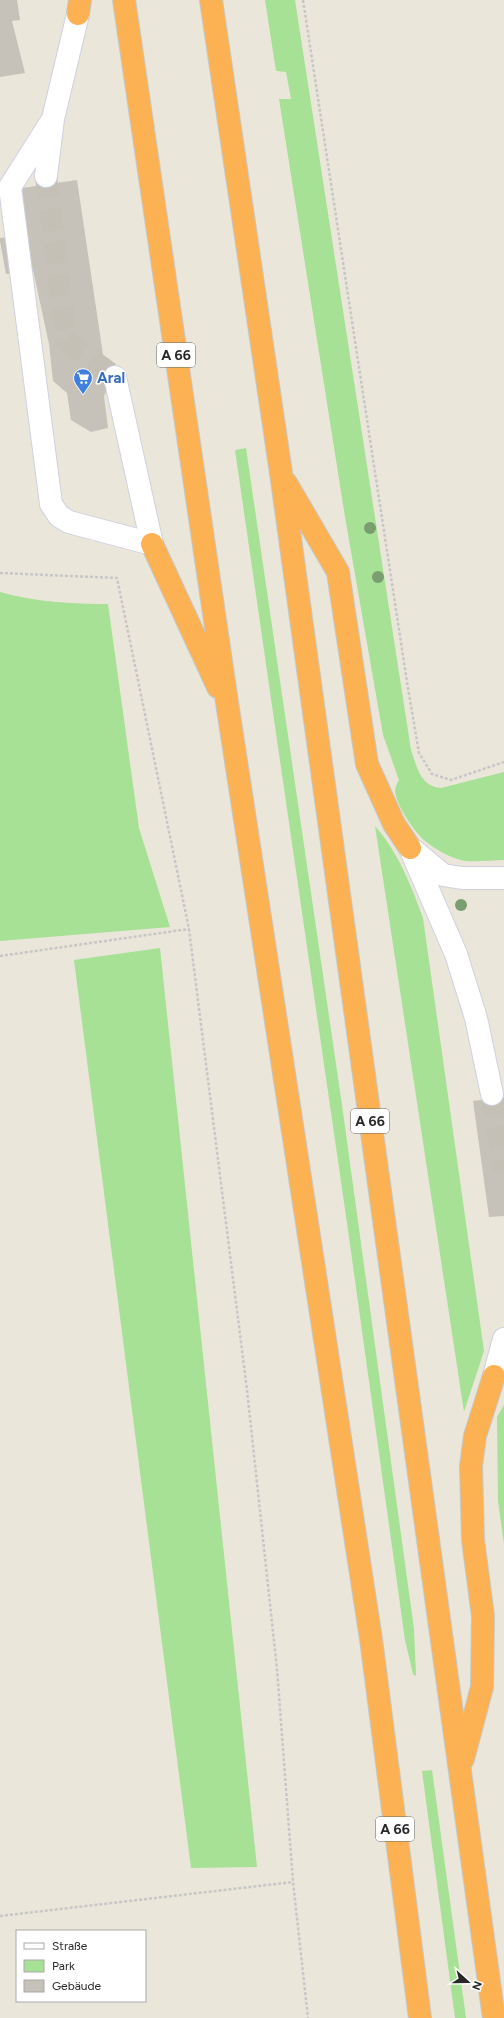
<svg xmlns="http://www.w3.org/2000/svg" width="504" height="2018" viewBox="0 0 504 2018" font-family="Figtree,sans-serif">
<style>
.green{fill:#a6e196}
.building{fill:#c6c2b9}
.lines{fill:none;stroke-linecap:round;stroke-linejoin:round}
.minor-tunnel{stroke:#c4c0b6;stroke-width:22;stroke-dasharray:22 11;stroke-linecap:butt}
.minor-casing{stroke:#cfd0e1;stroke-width:24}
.highway-casing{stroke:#c7c7c7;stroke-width:24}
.path{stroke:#c7c7c7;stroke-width:2.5;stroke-dasharray:3 2;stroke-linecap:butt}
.minor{stroke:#fff;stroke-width:22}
.highway{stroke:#fcb253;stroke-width:22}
.tree{fill:#7b9e70}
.labels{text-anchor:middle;stroke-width:3;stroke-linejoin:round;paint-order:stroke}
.shield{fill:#fff;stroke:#686868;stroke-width:1}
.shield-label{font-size:14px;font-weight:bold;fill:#282828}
.shop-label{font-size:15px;font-weight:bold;fill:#366cbe;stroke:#fff;text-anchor:start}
</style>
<rect width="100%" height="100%" fill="#ebe6da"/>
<path class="green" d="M265,0H295L411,750C417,767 420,786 441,788L504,772V860C491,860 473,863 461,860C449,857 435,849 425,841C415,833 396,805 395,791C395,787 397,784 399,780L383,735L345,517L279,99H291L286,72L276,71Z
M246,448L342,1105L414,1629L416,1676L413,1674L405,1640L347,1223L235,450Z
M0,592C36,602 71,604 108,604L139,828L170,927L0,941Z
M375,826C398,852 411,885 423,918L484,1351L464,1412Z
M160,948L257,1867L191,1868L74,960Z
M504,1405V1544L498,1501L497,1417Z
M432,1770L466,2018H455L422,1771Z"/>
<path class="building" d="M0,0H17L20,20L12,21L25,73L0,77Z
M77,180L108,388L104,396L108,428L91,432L71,420L67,393L53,381L49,344L33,270L6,274L0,241V238L26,235L22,188Z
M504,1097V1216L489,1217L473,1101Z"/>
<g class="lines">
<path class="minor-tunnel" d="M46,176L66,341L115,377
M492,1094L504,1172"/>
<defs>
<path id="minor" d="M53,119L10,187L51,504L59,516L69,522L152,544L115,377
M46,176L53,119L78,14
M410,848L456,954L476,1018L492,1094
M413,850L443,875L462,878H504
M494,1376L504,1339"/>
<path id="highway" d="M124,0L228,709L371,1639L420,2018
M211,0L281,473L494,2018
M78,14L80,0
M286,483L338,572L367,764L394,824L410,848
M152,544L218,687
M463,1759L482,1687L483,1616L473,1540L471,1466L475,1436L494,1376"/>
</defs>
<use href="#minor" class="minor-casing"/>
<use href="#highway" class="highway-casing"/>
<path class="path" d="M303,0L407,682L419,753L432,774L451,780L504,762
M0,573L117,578L189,929L247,1390L277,1669L293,1882L308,2018
M0,956L189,929
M0,1916L293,1882"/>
<use href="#minor" class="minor"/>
<use href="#highway" class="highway"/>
</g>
<g class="tree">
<circle cx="370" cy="528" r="6"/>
<circle cx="378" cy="577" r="6"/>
<circle cx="461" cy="905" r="6"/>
</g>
<defs>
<symbol id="supermarket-pin" viewBox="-11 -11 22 30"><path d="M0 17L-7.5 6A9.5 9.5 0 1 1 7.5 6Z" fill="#3f7fe0" stroke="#fff"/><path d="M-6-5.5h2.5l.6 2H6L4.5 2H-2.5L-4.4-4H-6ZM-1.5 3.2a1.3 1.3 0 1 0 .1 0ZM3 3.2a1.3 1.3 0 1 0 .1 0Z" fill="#fff"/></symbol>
</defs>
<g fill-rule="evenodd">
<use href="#supermarket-pin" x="72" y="367" width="22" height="30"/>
</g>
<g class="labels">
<g class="shield">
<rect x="157" y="343" width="38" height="24" rx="3"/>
<rect x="351" y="1109" width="38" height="24" rx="3"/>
<rect x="376" y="1817" width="38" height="24" rx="3"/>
</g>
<g class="shield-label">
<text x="176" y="360">A 66</text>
<text x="370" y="1126">A 66</text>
<text x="395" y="1834">A 66</text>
</g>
<g class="shop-label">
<text x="97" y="383">Aral</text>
</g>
</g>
<rect x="16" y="1930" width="130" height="72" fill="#ffffff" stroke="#a9a9a9"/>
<rect x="24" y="1943" width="20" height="6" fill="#ffffff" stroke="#a9a9a9"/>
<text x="52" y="1950" font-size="12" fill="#282828">Straße</text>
<rect x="24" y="1960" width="20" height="12" fill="#a6e196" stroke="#a9a9a9"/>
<text x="52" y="1970" font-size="12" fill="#282828">Park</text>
<rect x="24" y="1980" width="20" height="12" fill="#c6c2b9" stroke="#a9a9a9"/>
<text x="52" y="1990" font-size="12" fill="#282828">Gebäude</text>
<g transform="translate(468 1982) rotate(111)" stroke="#ffffff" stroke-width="3" paint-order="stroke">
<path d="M0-3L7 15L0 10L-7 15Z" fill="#282828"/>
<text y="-6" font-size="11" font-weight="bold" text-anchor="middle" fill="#282828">N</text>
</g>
</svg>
